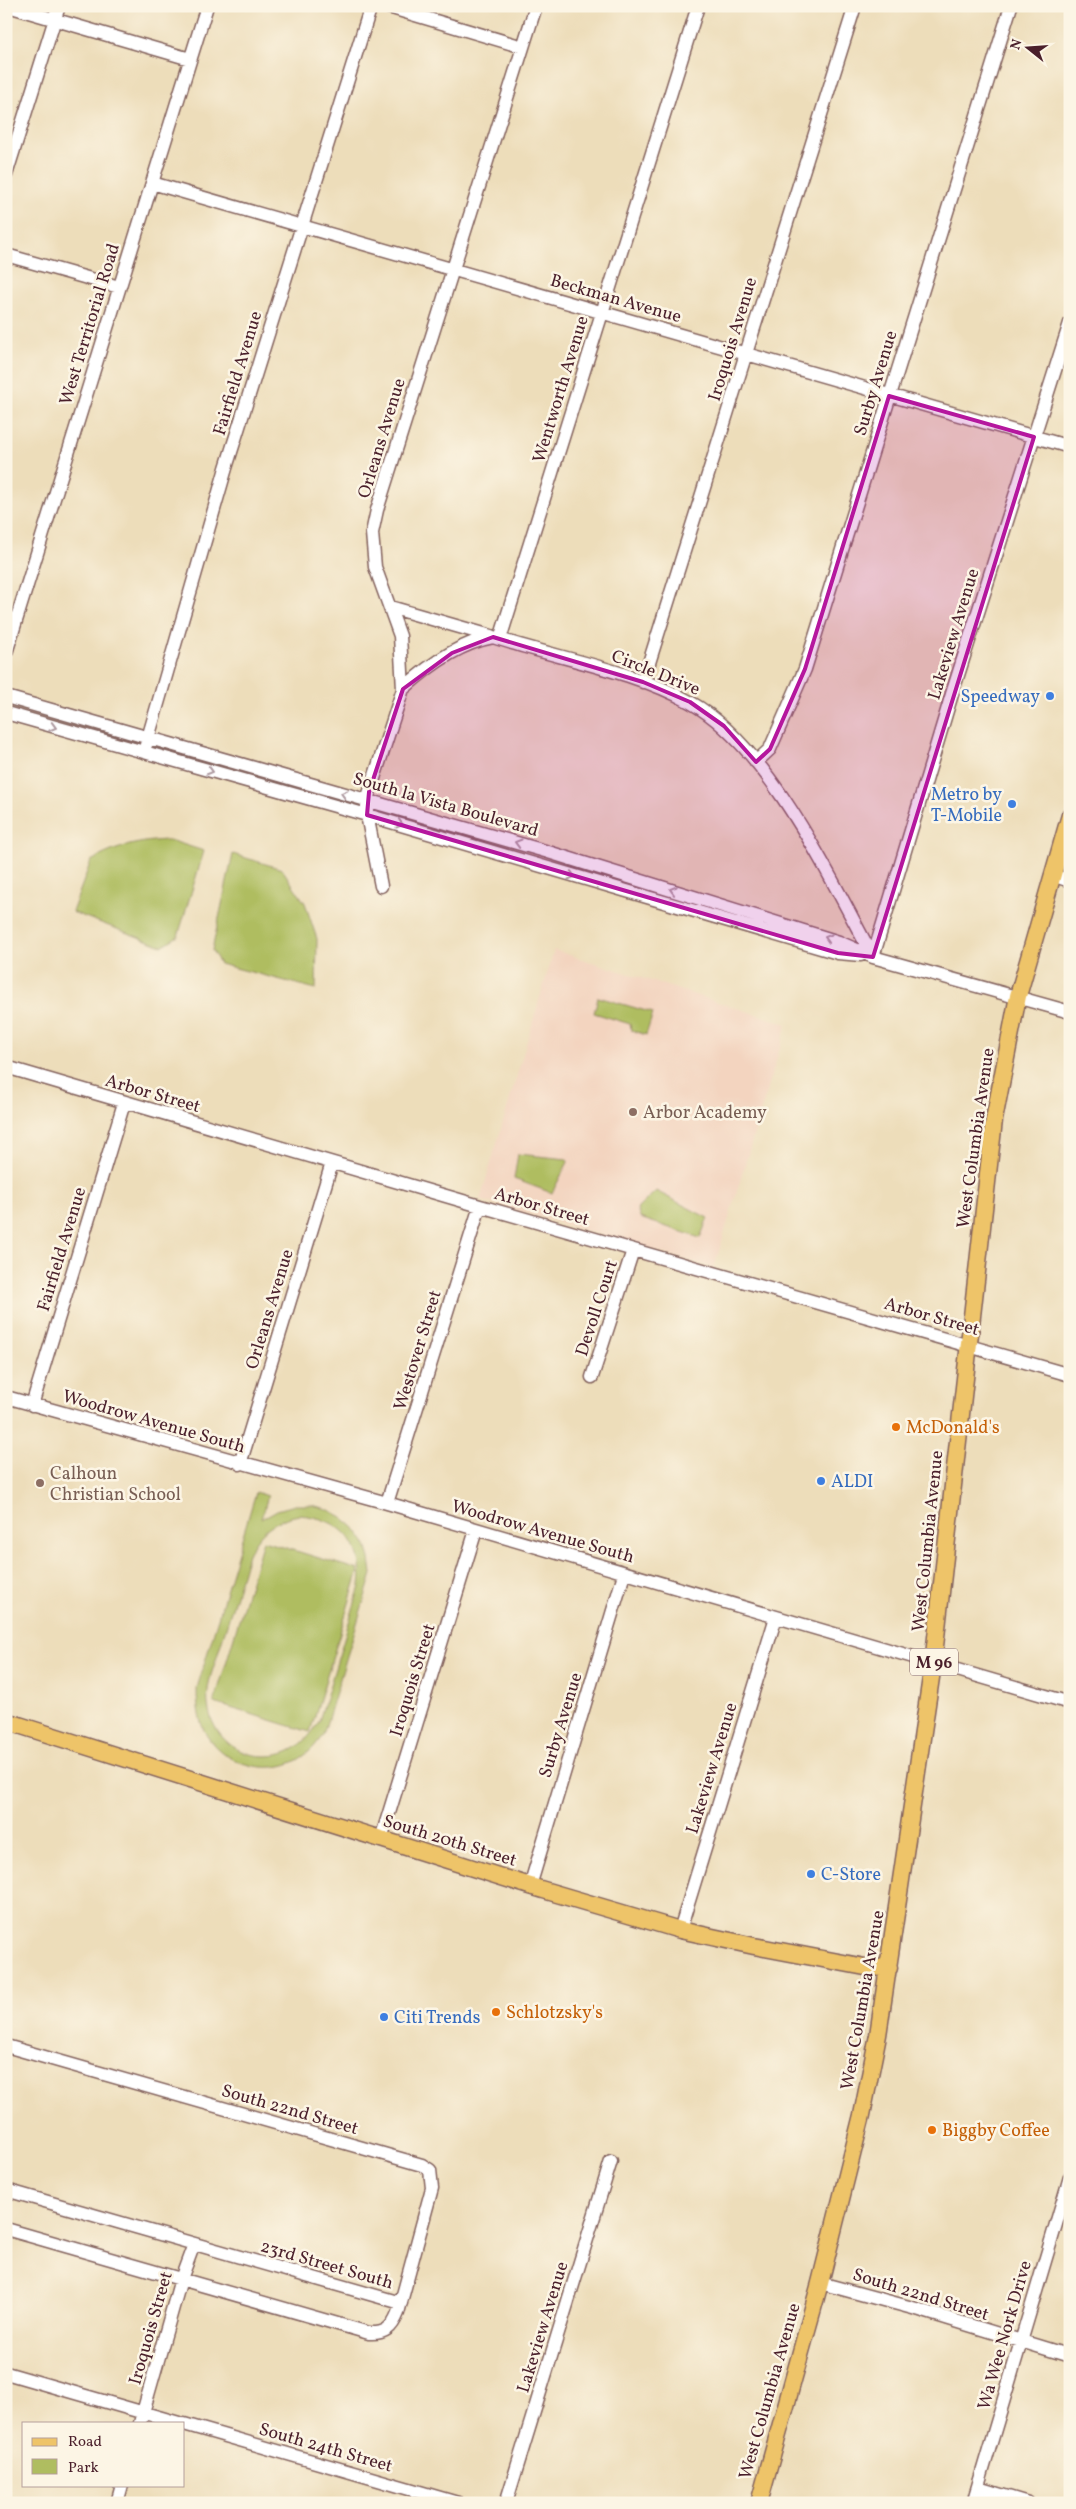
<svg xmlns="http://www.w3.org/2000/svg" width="1076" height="2509" viewBox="0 0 1076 2509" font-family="Vollkorn,serif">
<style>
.built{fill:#f3d4bf}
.green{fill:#afbd60;stroke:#7c6e46;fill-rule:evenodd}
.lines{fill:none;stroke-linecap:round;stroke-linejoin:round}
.minor-casing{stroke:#83625d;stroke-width:15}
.major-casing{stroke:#83625d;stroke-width:19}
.minor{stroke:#fff;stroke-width:12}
.major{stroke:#eec469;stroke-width:16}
.oneway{stroke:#ae9aa0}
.marked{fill:#b5179e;fill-opacity:0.2;stroke:#b5179e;stroke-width:4;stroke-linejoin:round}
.shop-dot{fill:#3f7fe0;stroke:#fcf5e5;stroke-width:2}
.education-dot{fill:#8d6e63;stroke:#fcf5e5;stroke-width:2}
.food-dot{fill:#e8710a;stroke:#fcf5e5;stroke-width:2}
.labels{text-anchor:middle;stroke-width:5;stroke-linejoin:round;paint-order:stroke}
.shield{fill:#fcf5e5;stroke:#7f5f63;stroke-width:1}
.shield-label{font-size:16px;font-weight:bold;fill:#4a1f2b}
.street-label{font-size:18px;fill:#4a1f2b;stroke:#fcf5e5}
.shop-label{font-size:18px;fill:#366cbe;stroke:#fcf5e5;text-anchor:start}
.education-label{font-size:18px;fill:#785e54;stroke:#fcf5e5;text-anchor:start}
.food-label{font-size:18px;fill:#c56008;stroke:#fcf5e5;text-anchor:start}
</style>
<rect width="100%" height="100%" fill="#fcf5e5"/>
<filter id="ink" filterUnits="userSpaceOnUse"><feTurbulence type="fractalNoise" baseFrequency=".02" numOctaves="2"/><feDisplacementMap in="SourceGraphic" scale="10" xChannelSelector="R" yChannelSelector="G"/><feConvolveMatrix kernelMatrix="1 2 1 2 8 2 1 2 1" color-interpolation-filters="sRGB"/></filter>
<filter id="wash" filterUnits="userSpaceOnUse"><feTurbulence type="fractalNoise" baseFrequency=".0096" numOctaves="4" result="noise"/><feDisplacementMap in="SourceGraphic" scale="20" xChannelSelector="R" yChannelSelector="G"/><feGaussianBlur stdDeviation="1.12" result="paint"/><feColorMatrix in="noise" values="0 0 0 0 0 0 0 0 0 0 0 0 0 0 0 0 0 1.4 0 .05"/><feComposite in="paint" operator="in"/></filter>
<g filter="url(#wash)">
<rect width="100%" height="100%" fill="#edddba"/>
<path class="built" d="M554,950L787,1024L714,1268L480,1200Z"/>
<path class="green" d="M169,840L204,851L178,936L162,946L72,912L91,861C117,846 140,841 169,840Z
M233,854L282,869L305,903L317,939L316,989L220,964L212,950Z
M598,997L653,1013L646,1035L631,1030L630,1024L594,1013Z
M518,1154L567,1159L568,1162L552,1193L514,1179Z
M656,1191L708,1218L700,1238L640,1218L637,1209Z
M256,1492L268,1496L261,1519L277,1510L295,1505H312L327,1509L342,1517L354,1527L365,1542L370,1558L372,1574L323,1735C318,1742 312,1750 305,1755C276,1778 226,1767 207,1736C198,1721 197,1705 197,1688ZM299,1515C341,1518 365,1543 360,1586L319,1721C307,1743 291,1756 265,1756C229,1756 204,1725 208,1690C209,1677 216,1662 219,1650C229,1618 239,1586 248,1554C260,1531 273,1520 299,1515Z
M263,1541L359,1570L310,1732L214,1703Z"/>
</g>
<g filter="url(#ink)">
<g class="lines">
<defs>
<path id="minor" d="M8,6L190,59
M385,6L523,47
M6,175L59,6
M152,183L1070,447
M6,255L119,287
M390,607L491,636
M500,639L698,6
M6,653L207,6
M643,682L855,6
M403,689C428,666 459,643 493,637C556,658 633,670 690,702C769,746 830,878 873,957
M6,697L545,851L839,942L873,957L1070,1012
M6,713L367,815L838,953L861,955
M146,745L226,468L371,6
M756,762L770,749L805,669L1011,6
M1052,875L1070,881
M381,886L367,815V800L403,689L400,636L375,567L372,533L377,510L536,6
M873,957L952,694L1070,323
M6,1067L480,1206L1070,1375
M592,1377L633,1250
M6,1397L387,1503L1070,1703
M32,1405L124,1103
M240,1464L332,1163
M387,1503L480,1206
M381,1839L476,1530
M530,1886L624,1574
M680,1930L776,1617
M6,2046L422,2165L430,2170L432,2188L398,2313C392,2328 385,2334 369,2333L6,2229
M6,2190L401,2303
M820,2283L920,2310L1070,2356
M6,2373L179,2423
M140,2423L181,2279L194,2244
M184,2424L458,2503
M978,2488L1028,2503
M117,2503L122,2485
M506,2503L611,2161
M973,2503L1070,2177"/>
<path id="major" d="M6,1721L530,1886L680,1930L754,1946L865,1967L889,1968
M759,2503L820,2283L862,2115L878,2035L933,1664L994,1120L1018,996L1070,815"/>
</defs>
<use href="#minor" class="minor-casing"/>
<use href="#major" class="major-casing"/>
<use href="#minor" class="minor"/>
<use href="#major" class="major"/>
</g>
<defs><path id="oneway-chevron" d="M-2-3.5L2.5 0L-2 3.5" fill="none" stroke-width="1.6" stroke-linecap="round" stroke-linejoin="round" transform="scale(1.25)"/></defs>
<g class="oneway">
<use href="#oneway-chevron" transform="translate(53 727) rotate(16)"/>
<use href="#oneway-chevron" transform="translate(210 771) rotate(16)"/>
<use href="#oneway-chevron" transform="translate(344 794) rotate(-164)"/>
<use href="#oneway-chevron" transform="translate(400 824) rotate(16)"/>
<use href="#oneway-chevron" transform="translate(518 843) rotate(-164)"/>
<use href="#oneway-chevron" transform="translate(572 876) rotate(17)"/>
<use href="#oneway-chevron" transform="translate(673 890) rotate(-163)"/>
<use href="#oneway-chevron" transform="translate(828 938) rotate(-163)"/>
</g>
</g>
<path class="marked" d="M889,396L1034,437L873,957L838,953L367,815L369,792L403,689L452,653L493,637L643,682L690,702L724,726L756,762L770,749L805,669Z"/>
<g class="shop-dot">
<circle cx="1050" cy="696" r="5"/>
<circle cx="1012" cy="804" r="5"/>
<circle cx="821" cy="1481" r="5"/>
<circle cx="811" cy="1874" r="5"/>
<circle cx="384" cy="2017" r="5"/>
</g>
<g class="education-dot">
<circle cx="633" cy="1112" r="5"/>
<circle cx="40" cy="1483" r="5"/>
</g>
<g class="food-dot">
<circle cx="896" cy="1427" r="5"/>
<circle cx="496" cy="2012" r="5"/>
<circle cx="932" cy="2130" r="5"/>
</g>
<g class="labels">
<rect class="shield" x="910" y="1648.5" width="48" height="27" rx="4"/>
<g class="shield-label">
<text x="934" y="1668">M 96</text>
</g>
<g class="street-label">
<text transform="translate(616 298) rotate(16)" y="6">Beckman Avenue</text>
<text transform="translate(89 324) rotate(-73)" y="6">West Territorial Road</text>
<text transform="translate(732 339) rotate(-73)" y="6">Iroquois Avenue</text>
<text transform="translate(237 373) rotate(-73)" y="6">Fairfield Avenue</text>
<text transform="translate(875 383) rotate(-73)" y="6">Surby Avenue</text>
<text transform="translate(560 389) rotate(-73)" y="6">Wentworth Avenue</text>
<text transform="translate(381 438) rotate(-73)" y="6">Orleans Avenue</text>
<text transform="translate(953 634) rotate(-73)" y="6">Lakeview Avenue</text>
<text transform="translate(656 672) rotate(22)" y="6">Circle Drive</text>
<text transform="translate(446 804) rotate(16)" y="6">South la Vista Boulevard</text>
<text transform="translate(153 1093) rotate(16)" y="6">Arbor Street</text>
<text transform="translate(975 1138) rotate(-82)" y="6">West Columbia Avenue</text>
<text transform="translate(542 1206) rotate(16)" y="6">Arbor Street</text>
<text transform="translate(61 1249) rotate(-73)" y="6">Fairfield Avenue</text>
<text transform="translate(596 1308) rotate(-72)" y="6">Devoll Court</text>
<text transform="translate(269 1309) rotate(-73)" y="6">Orleans Avenue</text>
<text transform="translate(932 1316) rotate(16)" y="6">Arbor Street</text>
<text transform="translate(417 1350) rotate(-73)" y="6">Westover Street</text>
<text transform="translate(154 1421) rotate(16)" y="6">Woodrow Avenue South</text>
<text transform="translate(543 1531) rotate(16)" y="6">Woodrow Avenue South</text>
<text transform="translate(927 1541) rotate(-84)" y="6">West Columbia Avenue</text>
<text transform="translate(412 1680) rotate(-73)" y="6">Iroquois Street</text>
<text transform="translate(560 1725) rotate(-73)" y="6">Surby Avenue</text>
<text transform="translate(711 1768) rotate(-73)" y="6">Lakeview Avenue</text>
<text transform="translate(450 1840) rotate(17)" y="6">South 20th Street</text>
<text transform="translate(862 2000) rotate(-80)" y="6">West Columbia Avenue</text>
<text transform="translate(290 2109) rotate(16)" y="6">South 22nd Street</text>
<text transform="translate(327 2264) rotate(16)" y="6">23rd Street South</text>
<text transform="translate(921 2294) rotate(17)" y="6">South 22nd Street</text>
<text transform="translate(542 2327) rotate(-73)" y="6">Lakeview Avenue</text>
<text transform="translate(150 2328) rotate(-74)" y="6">Iroquois Street</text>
<text transform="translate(1004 2335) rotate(-74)" y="6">Wa Wee Nork Drive</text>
<text transform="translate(769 2391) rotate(-74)" y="6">West Columbia Avenue</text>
<text transform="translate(326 2447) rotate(16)" y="6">South 24th Street</text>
</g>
<g class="shop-label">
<text x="1040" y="702" text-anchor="end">Speedway</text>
<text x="1002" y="800" text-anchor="end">Metro by<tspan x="1002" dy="21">T-Mobile</tspan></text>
<text x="831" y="1487">ALDI</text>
<text x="821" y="1880">C-Store</text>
<text x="394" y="2023">Citi Trends</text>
</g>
<g class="education-label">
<text x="643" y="1118">Arbor Academy</text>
<text x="50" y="1479">Calhoun<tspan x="50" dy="21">Christian School</tspan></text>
</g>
<g class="food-label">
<text x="906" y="1433">McDonald's</text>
<text x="506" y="2018">Schlotzsky's</text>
<text x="942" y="2136">Biggby Coffee</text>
</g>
</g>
<rect width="1076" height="2509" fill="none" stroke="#fcf5e5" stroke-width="25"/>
<rect x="22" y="2422" width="162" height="65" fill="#fcf5e5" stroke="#b59f9b"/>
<rect x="32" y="2438" width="25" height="8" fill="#eec469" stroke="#b59f9b"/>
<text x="68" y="2446" font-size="15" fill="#4a1f2b">Road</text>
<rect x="32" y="2459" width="25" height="15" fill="#afbd60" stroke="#b59f9b"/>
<text x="68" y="2472" font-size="15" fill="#4a1f2b">Park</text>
<g transform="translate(1028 48) rotate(287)" stroke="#fcf5e5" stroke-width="4" paint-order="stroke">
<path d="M0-4L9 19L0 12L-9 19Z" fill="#4a1f2b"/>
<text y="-8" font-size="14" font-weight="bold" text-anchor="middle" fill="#4a1f2b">N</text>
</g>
</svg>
